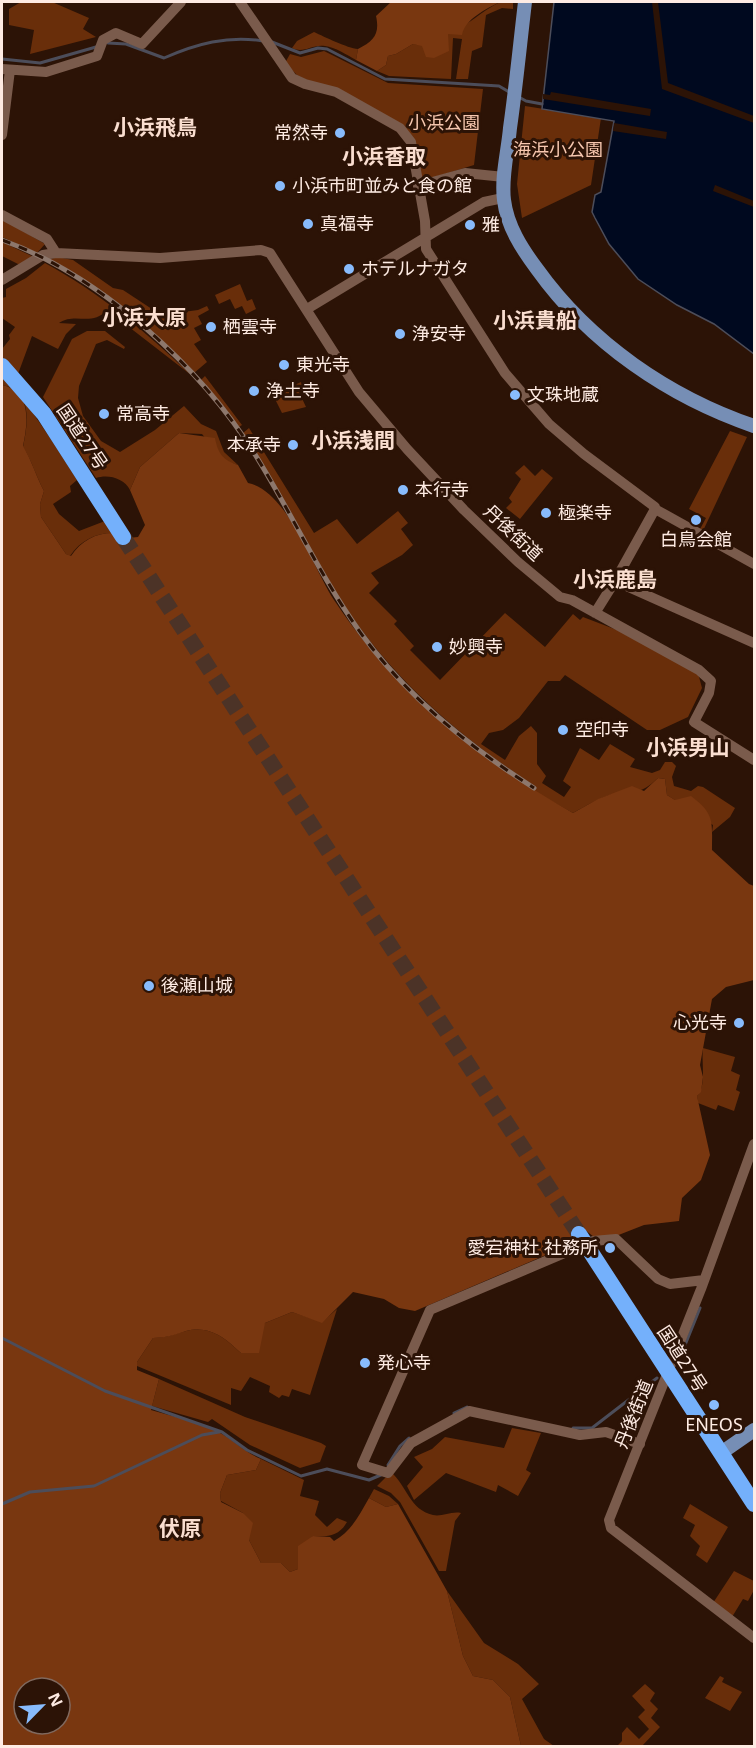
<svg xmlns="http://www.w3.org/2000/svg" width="756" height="1748" viewBox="0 0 756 1748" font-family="'Noto Sans','Noto Sans JP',sans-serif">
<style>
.green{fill:#692e0a}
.forest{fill:#793710;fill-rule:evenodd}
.water{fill:#00091f;stroke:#4c4d5a;stroke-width:1.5}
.pier{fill:#2c1306}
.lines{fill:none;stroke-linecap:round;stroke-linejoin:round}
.stream{stroke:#4c4d5a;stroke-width:3}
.highway-tunnel{stroke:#4c3327;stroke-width:16;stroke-dasharray:16 8;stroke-linecap:butt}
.minor{stroke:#7a5b4c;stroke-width:10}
.major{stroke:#768eb5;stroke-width:14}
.highway{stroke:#74b0fb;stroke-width:16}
.rail-casing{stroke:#8d776c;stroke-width:5}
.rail{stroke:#2c1306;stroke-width:3;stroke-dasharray:9;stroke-linecap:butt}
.poi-dot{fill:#88bbfc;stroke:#2c1306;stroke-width:2}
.labels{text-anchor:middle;stroke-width:6;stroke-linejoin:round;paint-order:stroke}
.park-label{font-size:18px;fill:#f7c7af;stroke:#2c1306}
.poi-label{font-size:18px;fill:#feebe3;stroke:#2c1306;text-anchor:start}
.street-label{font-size:18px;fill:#feebe3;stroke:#2c1306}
.quarter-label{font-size:21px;font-weight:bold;fill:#faded0;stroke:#2c1306}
</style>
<rect width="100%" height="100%" fill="#2c1306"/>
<path class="green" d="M21,2H52L89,18L83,29L96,37L30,54L34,30L9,25V9Z
M500,2H513V9L502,8L486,15L482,47L472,51L468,79H456L462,39L453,38L451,79L389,76L377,71L386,65L388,56L396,54L413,44L447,47L448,34C468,26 481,11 500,2Z
M314,32C325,37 347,48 358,49L356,60C347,55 335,47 325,46C312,44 304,54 292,48L297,41Z
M324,51L388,83L483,89L474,165L425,180L421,177L412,136L297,75L285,63L290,54L301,57Z
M525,106L601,118L591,185L522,218L517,184Z
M2,219L45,244L37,253L2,237Z
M2,242L34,257L22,266L2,256Z
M57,257L73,260L113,288L123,290L161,315L198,310L207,306L209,310L198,316L202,324L194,328L201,340L194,344L207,362L194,373L116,303L49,260Z
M45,263C100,293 146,332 191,375L107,310C92,327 75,312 59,323L76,324L66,334L58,349L32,336L18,374L2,358V349L10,339L9,335L15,327L2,318V298L6,297V289L26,278Z
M240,284L247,301L252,299L256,309L246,314L242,306L235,309L230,299L219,304L215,295Z
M87,331H105L125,347L124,349L107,340L96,344L79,386L78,398L83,416L101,441L120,452L155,430L184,406L201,424L216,431L224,452L238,465L225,461L202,434L179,433L140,467L130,490C124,478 108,474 96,478L43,397L72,339Z
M2,376C32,407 54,444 77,480L70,486L71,492L53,504L59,514L79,531L105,521L113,533C95,533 80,541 70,556L66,554L41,517L40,504L44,491C36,476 32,461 23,447C28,423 33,391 2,385Z
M205,376L242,425L239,427L201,380Z
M301,382L304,389L299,392L306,407L282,413L273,395Z
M249,428L314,533L337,519L357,544L398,511L408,523L401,529L413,545L402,555L371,573L379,583L369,593L397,621L394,624L414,646L410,650L440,680L505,613L545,647L573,614L580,620L583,617L617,630L698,673L702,688L688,717L660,730H647L565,675L560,681H548L519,718L503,730L489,733L481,744L505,760L519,736L531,726L537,733V764L546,776L542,783L564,797L571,787L563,781L580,748L599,760L610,744L635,759L630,767L652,773L660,770L665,762H672L676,766L672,777L674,786L691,791L698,786L703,787L735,808L730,817L712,832L713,825L667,795L665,779L658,778C638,797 636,789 613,794C598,798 586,806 573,813L533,791L535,786C457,736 386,673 337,594C304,541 277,485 243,433Z
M730,431L747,437L702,533L699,531L706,518L689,509Z
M524,465L535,476L542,469L553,478L520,519L506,508L512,502L509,498L521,479L515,473Z
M703,1048L735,1057L731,1071L740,1075L736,1090L740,1092L734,1111L718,1105L716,1110L698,1103L697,1096C707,1085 701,1062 703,1048Z
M337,1309L310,1395L292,1389L289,1397L282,1395L279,1398L269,1392L270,1386L250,1377L241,1391L231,1388V1405L137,1366V1362L153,1338C166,1338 174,1334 186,1331C210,1325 225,1338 241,1353L265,1323L292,1312L322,1322Z
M159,1379L245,1417L321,1443L326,1446L320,1462L300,1468L250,1445L212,1419L208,1422L152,1406Z
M512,1428L541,1433L526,1470L531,1473L518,1496L498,1485L496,1492L446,1473L414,1500L407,1486L423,1467L414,1457L432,1449L445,1437L504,1448Z
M261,1459L304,1480L300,1496L319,1501L315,1515L327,1527L337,1518L347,1522C339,1536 329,1537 313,1536L298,1569L290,1572L281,1563H261L249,1540L243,1513L221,1501L220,1493L227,1475L256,1470Z
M391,1472C407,1486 410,1510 433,1515C442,1517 451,1511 461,1513L455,1521L446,1571H439L400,1502L391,1493L377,1486Z
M374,1489L389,1496L398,1504L386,1507L369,1498Z
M690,1504L728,1527L707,1563L696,1555L700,1546L690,1536L695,1525L683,1518Z
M734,1571L754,1581V1590L748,1601L743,1599L732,1617L713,1603Z
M447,1591L484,1643L518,1664L539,1684L522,1699L544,1739L554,1746H521L510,1697L493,1680L473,1676L463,1656Z
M720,1676L724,1678L722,1682L742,1692L730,1711L705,1698Z
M645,1684L655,1693L650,1701L658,1709L651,1718L660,1727L642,1746H617L622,1741V1733L627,1727L639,1739L649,1729L638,1717L645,1710L632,1696Z"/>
<path class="forest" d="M391,2H500C486,9 465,19 462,35L448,34L449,51L434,58L426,57L422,46L413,44L396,54L388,56L386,65L377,71L356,60L358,49C374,41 380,34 376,16Z
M2,385C32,391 28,423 23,446C32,461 36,476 44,491L40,504L41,517L66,554L71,556C81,541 95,533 113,533L118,539L138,537L145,525L130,490L140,467L179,433L215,438C218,454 223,460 238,465L248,483C287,490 313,568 334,600C397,694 476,758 573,813L598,799L632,786L644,791L658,778L665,779L667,795L675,800L691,796C715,814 712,822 712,850L749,884L754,886V980L726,987L712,999L700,1065L703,1077L701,1092L697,1096L710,1155L701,1180L682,1198L679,1221L644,1225L616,1236L594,1237L584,1229L569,1238V1245L415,1311L399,1308L384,1299L353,1292L322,1323L292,1312L265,1323L259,1353H241C225,1338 210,1325 186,1331C174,1335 166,1338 153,1338L137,1362V1370L159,1379L151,1410C174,1417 201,1422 222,1434C236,1442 246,1453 261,1459L256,1470L227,1475L220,1493L221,1502L243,1513L253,1523L249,1540L261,1563H281L290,1572L298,1569V1546L313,1536L330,1537L334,1541C352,1531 359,1515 369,1498L386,1507L398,1504L447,1591L463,1656L473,1676L493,1680L510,1697L521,1746H2ZM24,1688H60V1724H24Z"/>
<path class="water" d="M554,2H754V354L714,324L677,305L638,279L609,244L595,218L592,212L595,195L601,192L614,121L542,109Z"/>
<path class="pier" d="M652,2H658L668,83L754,116V123L662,89Z
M551,92L651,109L650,116L543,99V94L550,95Z
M614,123L667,132L666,139L613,131Z
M715,185L754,201V207L713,191Z"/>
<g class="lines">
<path class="stream" d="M272,42L300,53L318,48L327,49L385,79L499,86L511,93
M108,43L126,44L164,58C196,44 228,35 263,41
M2,59L40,63L96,47
M517,96L526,101L542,104
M2,1338L105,1391L222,1432L247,1450L301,1476L327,1469L369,1480L383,1474
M681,1355L700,1308
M454,1413L467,1407
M573,1428H592L657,1378
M388,1465L400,1446L409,1438
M2,1504L30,1492L94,1486L202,1435L219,1432"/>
<path class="highway-tunnel" d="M123,537L579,1234"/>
<path class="minor" d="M240,2L292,78L305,84L336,92L400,128L411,142L425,221L426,249L505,373L549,424L584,454L655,507
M2,69L46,72L97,56L103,40L116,33L142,44L181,2
M2,135L10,70
M418,186L465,173L504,177
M2,215L47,239L56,253
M2,280L43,255L56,253L160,258L261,250L270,253L359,392L407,449L464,510L518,562L560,597L572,600L699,670L711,681L709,693L694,722L754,760
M307,309L484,202L503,198
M615,581L655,509L754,564
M595,613L615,581L754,643
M754,1144L701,1289L609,1520L611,1528L754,1638
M640,1444L606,1432L580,1435L469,1411L411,1443L388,1473L362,1465L430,1310L593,1241L616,1239L658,1279L670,1284L704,1280"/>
<path class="major" d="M525,2C520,44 516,86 510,128C508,151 501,177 504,200C507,226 522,249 537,269C590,343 669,397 754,426
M721,1453L754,1430"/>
<path class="highway" d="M2,366L44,414L123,537
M579,1234L754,1504"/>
<defs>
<path id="rail" d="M2,240C101,276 201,367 256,456C292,514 320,576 360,632C406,696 468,746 534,788"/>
</defs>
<use href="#rail" class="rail-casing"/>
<use href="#rail" class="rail"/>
</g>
<g class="poi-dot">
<circle cx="340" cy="133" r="6"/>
<circle cx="280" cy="186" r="6"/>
<circle cx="308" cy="224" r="6"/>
<circle cx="470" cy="225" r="6"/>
<circle cx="349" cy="269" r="6"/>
<circle cx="211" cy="327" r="6"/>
<circle cx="400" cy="334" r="6"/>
<circle cx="284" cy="365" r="6"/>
<circle cx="254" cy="391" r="6"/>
<circle cx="515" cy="395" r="6"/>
<circle cx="104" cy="414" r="6"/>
<circle cx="293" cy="445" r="6"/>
<circle cx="403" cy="490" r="6"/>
<circle cx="546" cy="513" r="6"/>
<circle cx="696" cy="520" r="6"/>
<circle cx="437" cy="647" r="6"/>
<circle cx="563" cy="730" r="6"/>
<circle cx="149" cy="986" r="6"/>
<circle cx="739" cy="1023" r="6"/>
<circle cx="610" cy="1248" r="6"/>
<circle cx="365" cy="1363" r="6"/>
<circle cx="714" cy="1405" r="6"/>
</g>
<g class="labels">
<g class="park-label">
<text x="444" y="129">小浜公園</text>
<text x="558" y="156">海浜小公園</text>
</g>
<g class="poi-label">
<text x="328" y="139" text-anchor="end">常然寺</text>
<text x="292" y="192">小浜市町並みと食の館</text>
<text x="320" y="230">真福寺</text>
<text x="482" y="231">雅</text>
<text x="361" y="275">ホテルナガタ</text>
<text x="223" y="333">栖雲寺</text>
<text x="412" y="340">浄安寺</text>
<text x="296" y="371">東光寺</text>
<text x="266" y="397">浄土寺</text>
<text x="527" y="401">文珠地蔵</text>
<text x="116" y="420">常高寺</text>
<text x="281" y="451" text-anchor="end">本承寺</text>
<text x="415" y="496">本行寺</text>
<text x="558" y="519">極楽寺</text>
<text x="696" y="546" text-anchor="middle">白鳥会館</text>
<text x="449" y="653">妙興寺</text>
<text x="575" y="736">空印寺</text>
<text x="161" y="992">後瀬山城</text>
<text x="727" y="1029" text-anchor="end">心光寺</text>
<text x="598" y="1254" text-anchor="end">愛宕神社 社務所</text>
<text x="377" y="1369">発心寺</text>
<text x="714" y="1431" text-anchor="middle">ENEOS</text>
</g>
<g class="street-label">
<text transform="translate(82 437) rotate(56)" y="6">国道27号</text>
<text transform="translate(513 533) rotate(43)" y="6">丹後街道</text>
<text transform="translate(682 1359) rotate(57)" y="6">国道27号</text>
<text transform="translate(634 1414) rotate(-68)" y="6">丹後街道</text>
</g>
<g class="quarter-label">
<text x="155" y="135">小浜飛鳥</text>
<text x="384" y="164">小浜香取</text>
<text x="144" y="325">小浜大原</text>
<text x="535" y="328">小浜貴船</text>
<text x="353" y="448">小浜浅間</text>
<text x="615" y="587">小浜鹿島</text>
<text x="688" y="755">小浜男山</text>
<text x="180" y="1536">伏原</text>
</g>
</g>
<rect width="756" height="1748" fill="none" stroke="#feebe3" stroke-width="6"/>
<g transform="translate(42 1706) rotate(65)"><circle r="28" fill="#2c1306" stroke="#80695e" stroke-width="1.5"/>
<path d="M0-4.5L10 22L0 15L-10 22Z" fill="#88bbfc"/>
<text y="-9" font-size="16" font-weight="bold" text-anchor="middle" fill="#feebe3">N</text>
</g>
</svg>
